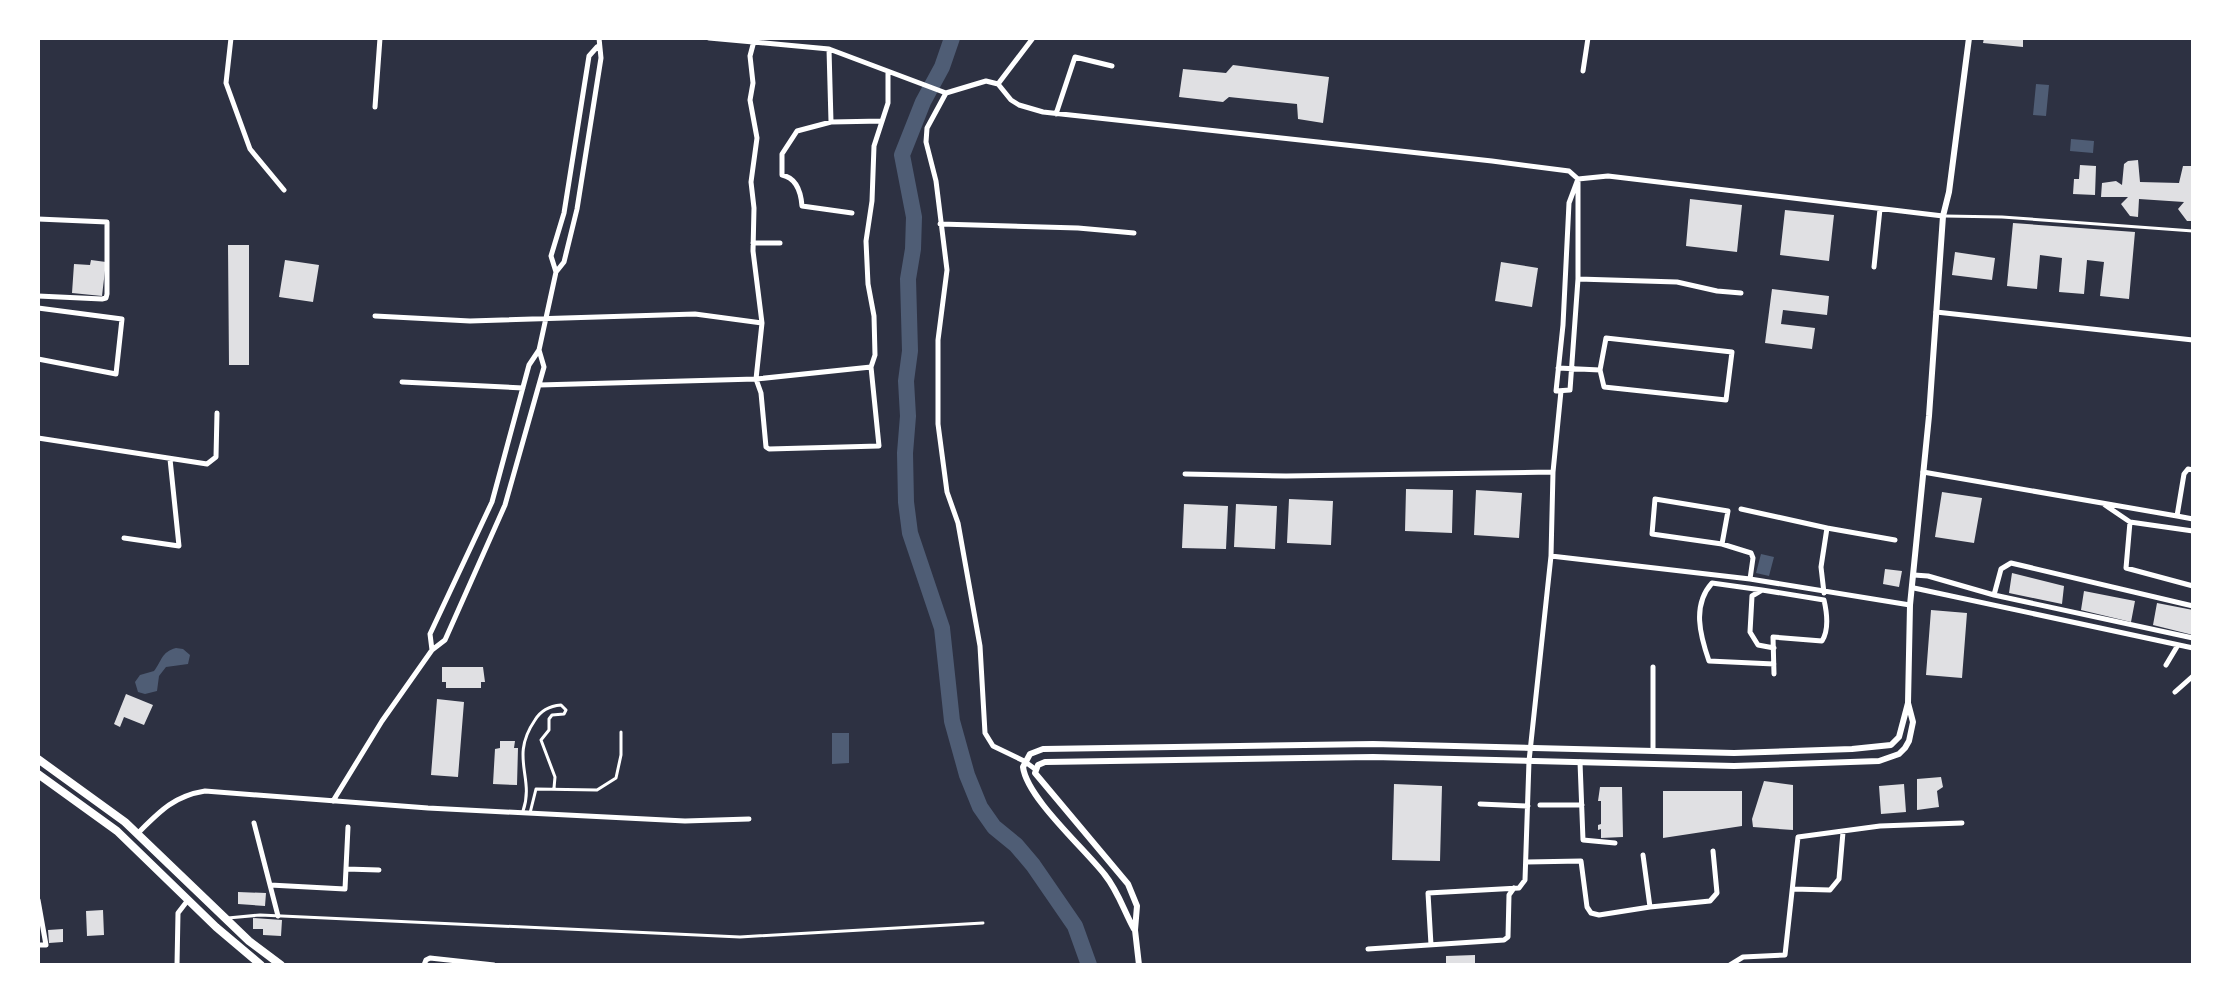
<svg xmlns="http://www.w3.org/2000/svg" width="2231" height="1003" viewBox="0 0 2231 1003" font-family="'Varela Round',sans-serif">
<style>
.water{fill:#4f5d75}
.lines{fill:none;stroke-linecap:round;stroke-linejoin:round}
.river{stroke:#4f5d75;stroke-width:16}
.building{fill:#e0e0e3}
.service{stroke:#fff;stroke-width:3}
.minor{stroke:#fff;stroke-width:5}
.tertiary{stroke:#fff;stroke-width:6}
.primary{stroke:#fff;stroke-width:8}
</style>
<rect width="100%" height="100%" fill="#2d3142"/>
<path class="water" d="M2036,84L2049,85L2046,116L2033,115Z
M2071,139L2094,141L2093,153L2070,151Z
M1761,554L1774,557L1769,576L1756,573Z
M176,648L183,649L190,655L188,664L166,667L159,676L157,691L145,694L138,692L135,682L140,675L154,671C162,661 161,652 176,648Z
M832,733H849V763L832,764Z"/>
<g class="lines">
<path class="river" d="M952,38L942,67L923,102L902,155L914,217L913,249L908,279L910,351L906,381L908,416L905,453L906,502L910,533L942,628L952,721L967,775L980,807L994,827L1016,845L1033,865L1075,926L1089,965"/>
</g>
<path class="building" d="M1984,38H2023V47L1983,43Z
M1233,65L1329,77L1323,123L1298,119L1297,104L1229,97L1223,102L1179,97L1183,69L1226,73Z
M2138,160L2140,182L2179,183L2183,166H2193V221H2187L2178,209L2184,202L2139,199L2138,217L2130,216L2121,204L2128,197H2101L2102,183L2116,181L2122,185L2124,164L2128,161Z
M2080,165L2096,166L2095,195L2073,194L2074,179H2079Z
M1690,199L1742,205L1737,252L1686,246Z
M1785,210L1834,215L1829,261L1780,255Z
M2013,223L2135,232L2129,299L2100,296L2104,262L2087,260L2084,294L2059,292L2062,258L2040,255L2037,289L2007,286Z
M228,245H249V365H229Z
M1955,252L1995,258L1992,280L1952,275Z
M91,260L106,262L102,296L72,293L74,264L90,265Z
M285,260L319,265L313,302L279,297Z
M1501,262L1538,268L1532,307L1495,301Z
M1772,289L1829,296L1827,315L1783,310L1781,324L1815,328L1812,349L1765,343Z
M1406,489L1453,490L1452,533L1405,531Z
M1476,490L1522,493L1519,538L1474,535Z
M1942,492L1982,498L1974,543L1935,537Z
M1289,499L1333,501L1331,545L1287,543Z
M1184,504L1228,506L1226,549L1182,548Z
M1236,504L1277,506L1275,549L1234,547Z
M1885,569L1902,571L1899,587L1883,584Z
M2012,573L2064,586L2062,604L2009,593Z
M2084,591L2135,601L2131,622L2081,610Z
M2157,603L2193,610V635L2153,625Z
M1931,610L1967,613L1962,678L1926,675Z
M442,667H483L485,682H481V688H446V682H442Z
M126,694L153,705L144,725L124,717L120,727L114,724Z
M437,699L464,702L458,777L431,775Z
M500,741H515L514,748H518L517,785L493,784L495,749L500,748Z
M1941,777L1943,787L1937,791L1939,807L1917,810V779Z
M1764,781L1793,785V830L1753,827L1752,819Z
M1394,784L1442,786L1440,861L1392,860Z
M1904,784L1906,812L1881,814L1879,786Z
M1600,787H1622L1623,837L1601,838V829L1598,830V825L1601,824V801H1598Z
M1663,791H1742V826L1663,838Z
M238,892L266,893L265,906L238,904Z
M103,910L104,935L87,936L86,911Z
M253,918L282,920L281,936L263,935V929H253Z
M63,929V942L49,943L48,930Z
M1475,955V965H1446V956Z"/>
<g class="lines">
<path class="service" d="M1945,216L2002,217L2193,231
M523,811C535,777 509,758 535,720C541,710 550,706 561,705L566,710L564,714L552,715L549,719V730L541,740L555,777L554,788
M530,813L536,789L597,790L616,778L621,755V732
M228,918L260,915L740,937L983,923"/>
<path class="minor" d="M231,38L226,83L250,149L284,190
M709,38L829,49L946,93
M754,41L750,56L753,83L750,100L757,138L751,182L754,208L753,251L762,323
M829,49L831,122
M1583,71L1588,38
M998,84L1033,38
M946,93L986,81L998,84L1011,100L1019,105L1043,112L1492,161L1569,171L1578,179L1608,176L1943,216
M946,93L927,128L926,142L936,181L947,270L938,340V424L947,492L958,523L980,646L985,733L993,746L1024,761L1035,769
M375,107L380,38
M1056,114L1075,57L1112,66
M1578,179V279L1570,390L1556,391L1563,325L1569,203Z
M852,213L802,206C801,193 797,178 782,175V154L797,131L831,122L882,121
M38,219L107,222V294L106,298L102,299L38,296
M940,224L1078,228L1134,233
M753,243H780
M1874,267L1880,209
M556,272L551,256L564,213L589,56L597,47
M1578,279L1677,282L1717,291L1741,293
M38,308L122,319L116,374L38,359
M1936,312L2193,340
M375,316L470,321L695,314L762,323L756,379L871,367
M1606,338L1732,352L1726,400L1604,387L1600,370Z
M539,350L544,367L505,505L445,640L432,650L430,634L492,502L529,365Z
M539,350L556,272L564,262L577,209L601,58L599,38
M1558,368L1600,370
M402,382L523,388
M539,385L756,379L761,393L766,447L769,449L879,446L871,367L875,355L874,316L868,284L866,241L872,201L874,146L888,103V73
M38,438L207,464L216,457L217,413
M1923,472L2177,516L2184,474L2188,469L2193,470
M1185,474L1286,476L1553,472
M1655,499L1728,511L1722,544L1652,534Z
M2105,505L2130,522L2193,531
M1741,509L1827,528L1821,567L1824,593
M2177,516L2193,519
M2130,522L2126,568L2193,586
M1827,528L1895,540
M124,538L179,546L170,459
M1722,544L1751,553L1753,558L1750,579
M1551,556L1750,579L1910,605
M1914,575L1928,576L1994,595L2193,638
M1914,588L2193,648
M1762,590L1712,583C1692,605 1700,635 1709,661L1774,664
M1994,595L2001,569L2011,563L2193,606
M1774,648L1758,645L1750,632L1752,596L1762,590L1824,600C1827,613 1829,630 1822,641L1773,637L1774,674
M2166,665L2178,645
M2175,692L2193,676
M1653,751V667
M1580,762L1583,840L1615,843
M333,801L382,721L432,650
M1480,804L1528,806
M1540,805H1582
M254,823L278,916
M138,833C160,811 174,796 205,791L428,808L685,821L749,819
M1643,855L1650,907L1710,901L1717,893L1713,851
M1527,862L1581,861L1587,907L1591,913L1599,915L1650,907
M346,869L379,870
M270,885L345,889L348,827
M1793,889L1830,890L1839,879L1843,832
M38,900L46,945H38
M1431,945L1428,893L1519,888L1525,880L1529,761L1551,556L1553,472L1561,391
M1368,949L1504,940L1508,937L1509,895L1514,888
M177,965L178,913L188,900
M424,965L426,960L430,958L494,965
M1730,965L1743,957L1785,955L1798,837L1880,826L1962,823"/>
<path class="tertiary" d="M1134,929C1124,911 1118,891 1105,875C1084,848 1027,798 1023,767L1030,754L1043,749L1373,744L1734,753L1852,749L1891,745L1899,737L1908,703
M1139,965L1135,930L1137,906L1128,884L1035,773L1038,765L1045,762L1373,757L1734,766L1879,761L1899,754L1905,748L1909,741L1913,722L1908,703L1910,605L1929,416L1943,216L1949,192L1969,38"/>
<path class="primary" d="M38,759L125,822L249,941L281,965
M38,774L117,831L216,927L261,965"/>
</g>
<rect width="2231" height="1003" fill="none" stroke="#ffffff" stroke-width="80"/>
</svg>
